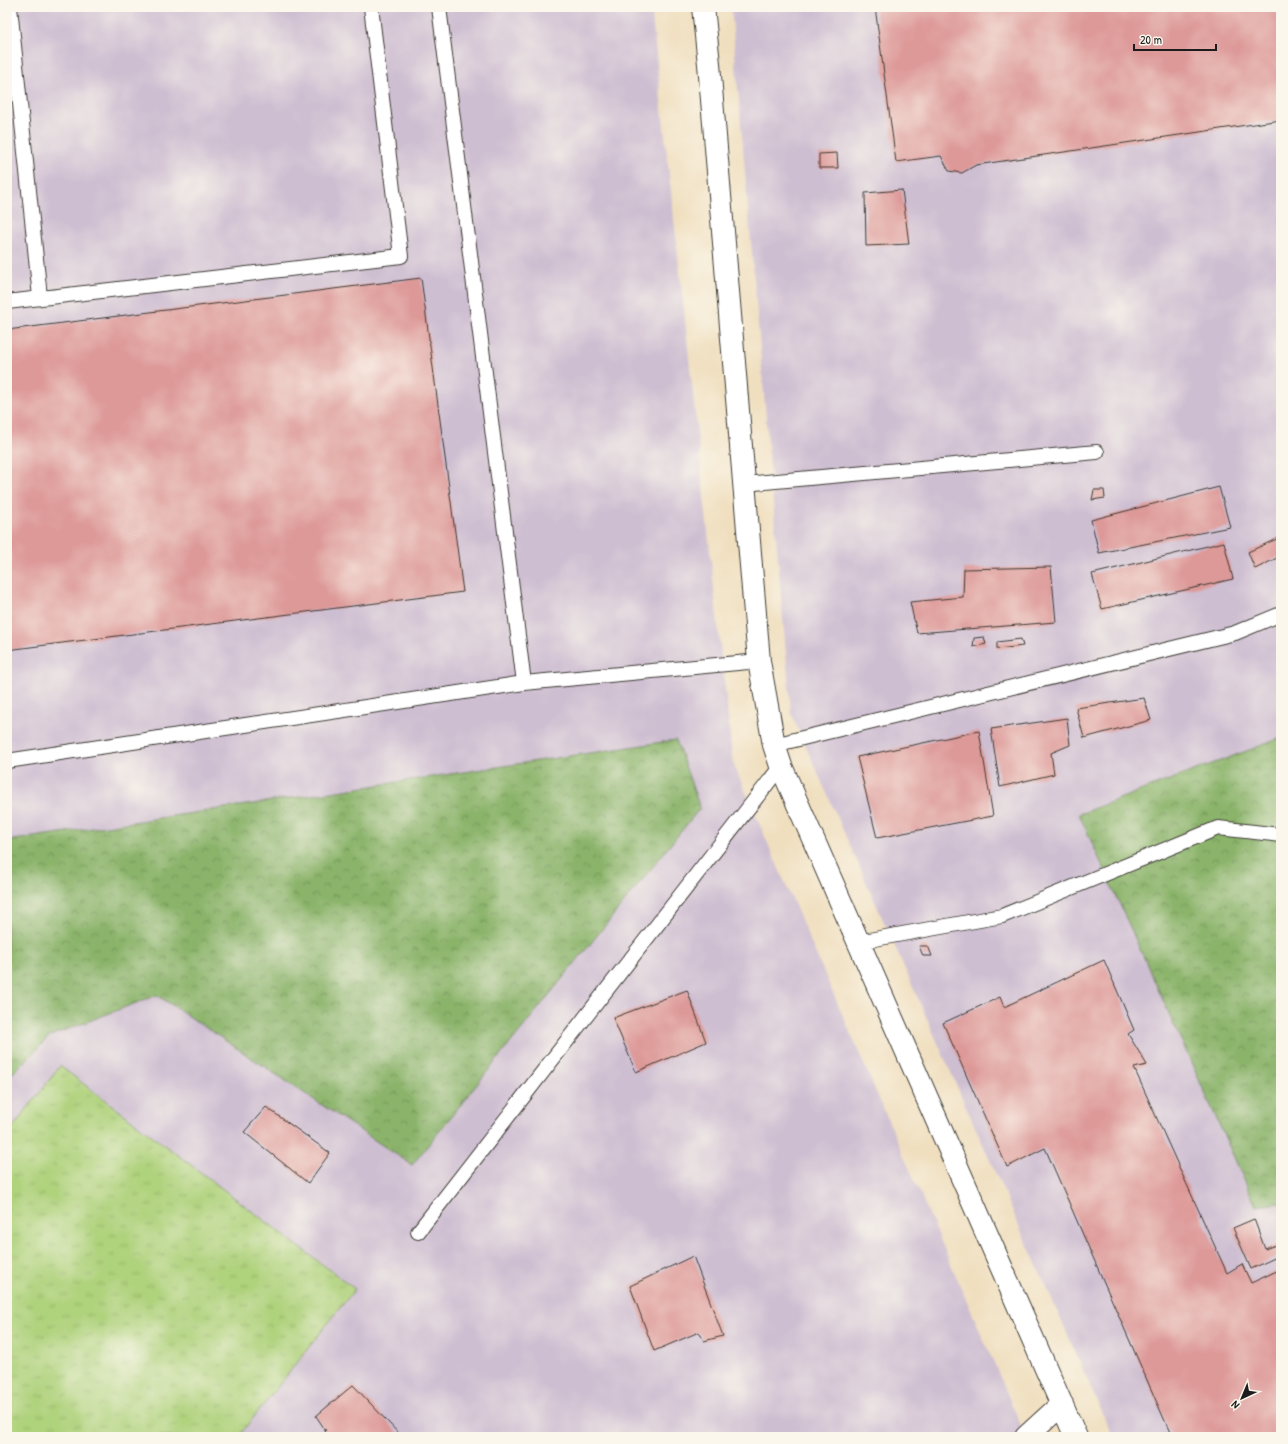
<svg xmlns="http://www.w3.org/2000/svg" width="1288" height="1444" viewBox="0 0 1288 1444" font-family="'Patrick Hand',sans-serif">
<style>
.industrial{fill:#cebed1}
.grass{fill:url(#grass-tufts);stroke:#66774c}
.forest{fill:url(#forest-crowns);stroke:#546844}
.building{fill:#dd9998}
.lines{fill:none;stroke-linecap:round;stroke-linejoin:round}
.lane-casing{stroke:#3c3934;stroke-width:16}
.secondary-casing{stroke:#3c3934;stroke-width:24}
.lane{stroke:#fff;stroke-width:14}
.secondary{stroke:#fff;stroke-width:22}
</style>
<defs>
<pattern id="grass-tufts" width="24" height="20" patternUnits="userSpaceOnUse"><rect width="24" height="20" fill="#afd27b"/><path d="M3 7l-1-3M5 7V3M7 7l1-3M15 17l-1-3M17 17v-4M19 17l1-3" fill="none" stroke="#96b46a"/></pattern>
<pattern id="forest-crowns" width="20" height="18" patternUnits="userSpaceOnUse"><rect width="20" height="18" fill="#8bb46b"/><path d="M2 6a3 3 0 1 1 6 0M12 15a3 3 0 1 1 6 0" fill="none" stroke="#719257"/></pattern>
</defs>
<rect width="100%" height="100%" fill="#fbf7ec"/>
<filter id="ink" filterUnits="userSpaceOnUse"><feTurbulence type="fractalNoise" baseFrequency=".025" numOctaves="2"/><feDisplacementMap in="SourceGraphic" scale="8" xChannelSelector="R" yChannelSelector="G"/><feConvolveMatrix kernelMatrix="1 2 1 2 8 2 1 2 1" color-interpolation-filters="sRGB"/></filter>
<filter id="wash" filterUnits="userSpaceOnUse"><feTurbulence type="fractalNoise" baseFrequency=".012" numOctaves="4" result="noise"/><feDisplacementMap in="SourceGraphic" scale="16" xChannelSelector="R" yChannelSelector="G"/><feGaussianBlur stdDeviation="0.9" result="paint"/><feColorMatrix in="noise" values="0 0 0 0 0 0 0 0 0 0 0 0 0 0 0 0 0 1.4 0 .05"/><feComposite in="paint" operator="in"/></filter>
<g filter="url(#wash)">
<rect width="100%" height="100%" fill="#f0dfbf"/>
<path class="industrial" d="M7,7H651L733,763L1026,1437H7Z
M731,7H1281V1437H1113L791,713Z"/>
<path class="grass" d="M60,1066L355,1289L238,1437H7V1135Z"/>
<path class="forest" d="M1281,738V1203L1256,1206L1079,814Z
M676,740L700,808L412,1165L157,995L50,1036L7,1079V841Z"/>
<g id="blocks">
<path class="building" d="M875,7H1281V120L976,165L962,173L949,171L941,156L896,162Z
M837,153L838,168H819V154Z
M902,190L909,244L866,246L865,193Z
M421,278L463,592L7,650V330Z
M1219,487L1230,527L1099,553L1091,520Z
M1094,490H1104L1105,498L1092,500Z
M1281,537V556L1255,569L1248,552Z
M1224,542L1233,579L1102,609L1092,574Z
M1051,567L1056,622L917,633L910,602L963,597L964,569Z
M984,637L986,644L973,647L974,638Z
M1021,639L1023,646L997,649V642Z
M1144,698L1151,720L1084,738L1076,708Z
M1067,718L1070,745L1051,753L1054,774L1000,787L991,729Z
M979,731L993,816L877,838L857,757Z
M919,946H928L932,956H923Z
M1104,960L1134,1030L1128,1034L1147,1065L1134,1068L1227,1273L1242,1264L1251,1283L1281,1269V1437H1172L1045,1148L1007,1167L943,1023L1000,997L1004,1007Z
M687,990L706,1042L636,1072L613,1018Z
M266,1107L330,1153L308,1183L244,1132Z
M1254,1219L1265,1249L1281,1243V1255L1251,1269L1233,1228Z
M693,1256L723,1336L704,1341L699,1332L654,1351L630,1286Z
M353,1385L402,1437H320L326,1431L316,1416Z"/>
</g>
</g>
<g filter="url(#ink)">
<use href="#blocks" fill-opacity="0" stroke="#3c3934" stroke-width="1"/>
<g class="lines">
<defs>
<path id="lane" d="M10,7L40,297
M439,7L524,683
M7,302L401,256L371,7
M744,484L1097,452
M774,745L1235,633L1281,614
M7,761L524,683L759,661
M858,942L1002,916L1218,828L1281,835
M418,1232L781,766"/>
<path id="secondary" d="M703,7L709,64L759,661L774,745L781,766L1076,1437
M1026,1437L1062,1404"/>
</defs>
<use href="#lane" class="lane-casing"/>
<use href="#secondary" class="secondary-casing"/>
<use href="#lane" class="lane"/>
<use href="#secondary" class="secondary"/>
</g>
</g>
<rect width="1288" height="1444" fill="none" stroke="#fbf7ec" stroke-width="24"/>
<g transform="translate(1242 1398) rotate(224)" stroke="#fbf7ec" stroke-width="3" paint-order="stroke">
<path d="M0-3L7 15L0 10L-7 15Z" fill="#1c1c1c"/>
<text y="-6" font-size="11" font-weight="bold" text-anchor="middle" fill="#1c1c1c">N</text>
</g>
<path d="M1134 44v6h82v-6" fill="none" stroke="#1c1c1c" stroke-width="2"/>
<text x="1140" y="44" font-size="12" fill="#1c1c1c" stroke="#fbf7ec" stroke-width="3" paint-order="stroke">20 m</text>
</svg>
